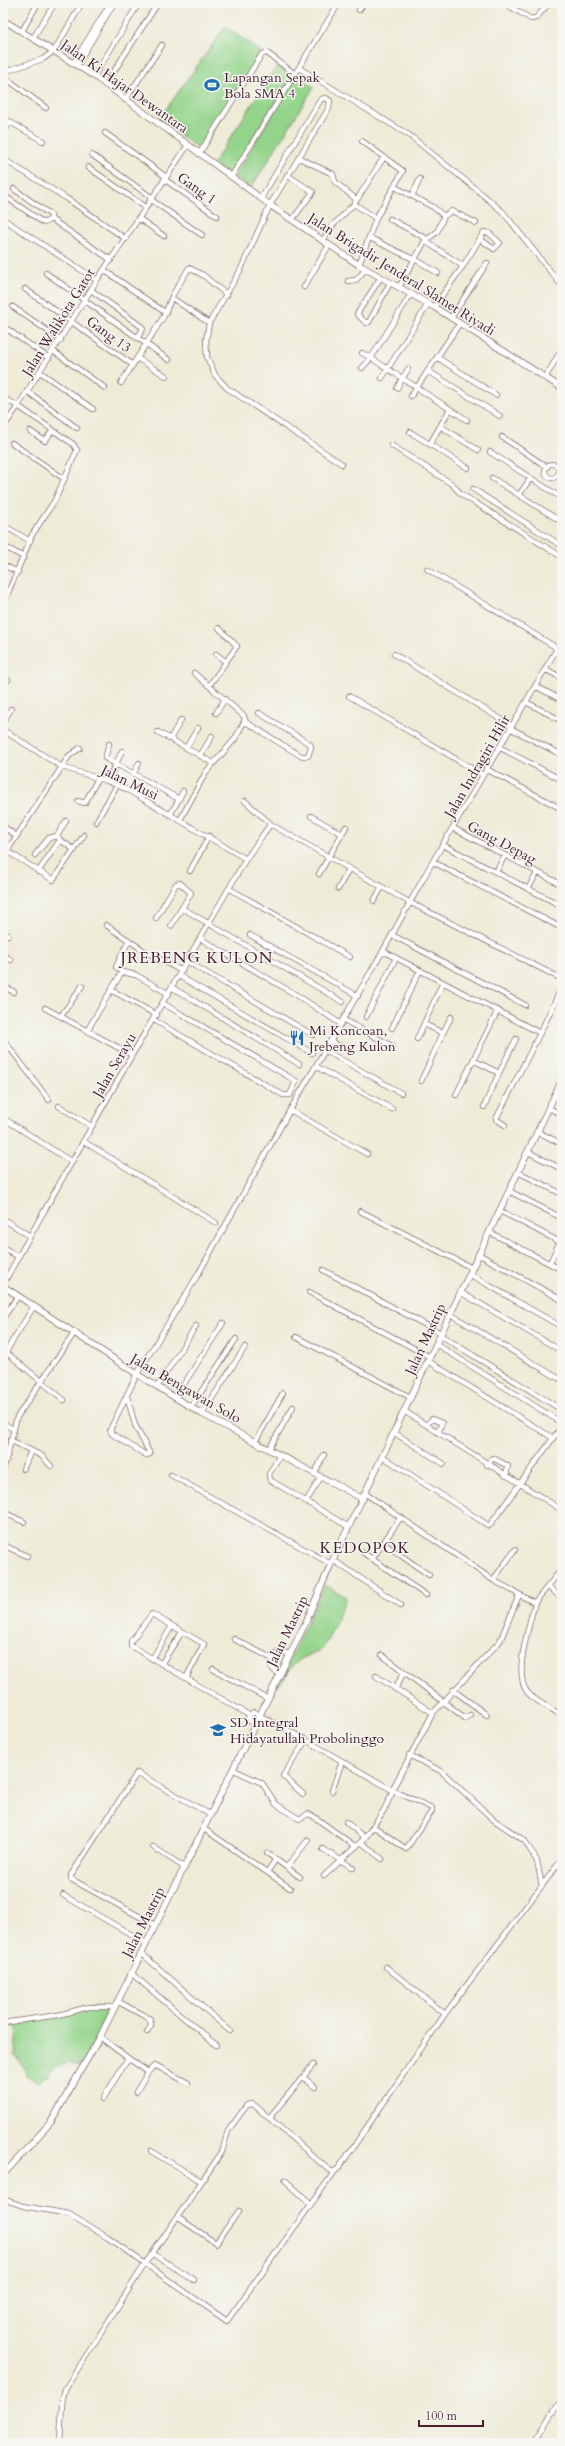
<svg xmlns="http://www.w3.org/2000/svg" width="565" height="2446" viewBox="0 0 565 2446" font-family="Cardo,serif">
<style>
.green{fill:#93d48a;stroke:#6e7a5a}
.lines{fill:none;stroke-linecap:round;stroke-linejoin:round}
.minor-casing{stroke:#836667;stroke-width:6}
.major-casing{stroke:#836667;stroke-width:7}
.minor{stroke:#fff;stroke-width:4.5}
.major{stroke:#fff;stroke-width:5.5}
.labels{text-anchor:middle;stroke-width:3;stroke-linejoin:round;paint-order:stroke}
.poi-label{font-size:14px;fill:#4a1f2b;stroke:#f6f6f2;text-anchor:start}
.street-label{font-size:14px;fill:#4a1f2b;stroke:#f6f6f2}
.quarter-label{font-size:16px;letter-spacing:1px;fill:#4a1f2b;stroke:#f6f6f2}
</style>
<rect width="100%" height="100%" fill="#f6f6f2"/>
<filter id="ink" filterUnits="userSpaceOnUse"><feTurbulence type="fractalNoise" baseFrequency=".025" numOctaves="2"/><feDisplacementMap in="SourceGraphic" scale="8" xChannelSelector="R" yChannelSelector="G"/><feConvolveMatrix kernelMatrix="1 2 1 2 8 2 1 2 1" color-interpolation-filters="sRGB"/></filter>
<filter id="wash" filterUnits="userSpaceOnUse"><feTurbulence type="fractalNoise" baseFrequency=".012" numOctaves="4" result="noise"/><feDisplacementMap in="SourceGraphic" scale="16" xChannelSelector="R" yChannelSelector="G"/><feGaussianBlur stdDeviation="0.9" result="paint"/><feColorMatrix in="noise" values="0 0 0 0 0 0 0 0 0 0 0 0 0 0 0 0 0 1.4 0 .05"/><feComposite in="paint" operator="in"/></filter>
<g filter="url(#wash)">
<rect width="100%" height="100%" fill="#eeebd7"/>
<path class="green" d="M225,27L261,51L201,151L159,119Z
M279,63L293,74L230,175L213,164Z
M295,76L314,87L251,188L234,177Z
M325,1585L346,1597C342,1607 327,1646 320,1651C313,1655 304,1656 298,1661C287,1669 287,1680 276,1687Z
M92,2008H104L107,2015L82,2068L68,2062L54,2068L49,2076L43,2077L39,2083L27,2075L24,2067L15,2055L17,2024Z"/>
</g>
<g filter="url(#ink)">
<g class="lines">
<defs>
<path id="minor" d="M504,3L531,19L536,18L549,3
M541,3L546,7
M359,10L364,3
M22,31L38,3
M33,38L55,3
M73,63L110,4
M77,65L114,3
M299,68L409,135L482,194L503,212L562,286
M3,72L43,59L54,51L82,3
M3,76L46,108
M94,76L139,3
M105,85L158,3
M125,100L162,45
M3,118L43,141
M3,133L10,122
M105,133L165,176
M199,154L262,54L267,53L295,74
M92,155L151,197
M299,158L333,174L335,182L357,200
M3,159L66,198L126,239
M88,167L145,207
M287,175L313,192L292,220
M231,177L339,3
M164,179L217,216
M395,187L433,207L444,216L437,232L425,241L399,287
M14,189L51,215V219L111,260
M3,195L44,223L51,219
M412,196L420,179
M261,198L321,99L326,98L330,101L329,108L270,205L240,271L209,323L206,341L207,357L215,375L227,388L342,464
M150,199L202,235
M354,204L376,218
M444,216L452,211L476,223
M138,218L164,236
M3,219L97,280
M390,219L427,239
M370,238L415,260
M323,241L331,227L354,204L384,157
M425,241L463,266
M415,259L438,273
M359,265L376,218L403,171L362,141
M104,270L166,313
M46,273L169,360
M381,277L357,314L366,323L369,322L390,283
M348,281L356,280L366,269
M304,287L329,245
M25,289L133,365
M91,290L142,327L143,329L137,338
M411,294L371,358L467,420
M172,298L209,323
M13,307L61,340
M434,307L463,266L484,232L489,233L500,243L494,249L480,239
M451,318L487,263
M4,327L49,358
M53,351L105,388
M137,358L166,376
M438,358L496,395
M362,368L371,358L362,353
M428,371L500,416
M40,372L93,409
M382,378L428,304
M545,378L562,349
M121,383L164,316L173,294L189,268L203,275L227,295
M397,388L408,369
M27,391L77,428
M411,396L460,323
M3,398L18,406L3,428
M440,426L478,450
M30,431L45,441L52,431
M410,432L468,468
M502,437L547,467
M12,443L63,478
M430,444L450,409
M391,445L452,484L461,494L562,557
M490,452L562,498
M545 471a7 7 0 1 1 14 0a7 7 0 1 1-14 0Z
M492,478L519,495
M530,479L519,495L562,522
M473,489L562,546
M3,525L30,541
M3,546L24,557
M3,565L18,572
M427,569L557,648
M3,605L32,535L55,500L77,450L73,444L18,406L97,280L188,145
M562,640L429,868L383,951L540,1033L562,987
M216,654L226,662
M394,654L512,726
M545,669L562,678
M3,677L8,680
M209,686L237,646L219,628
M535,686L562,700
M349,696L483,775
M526,702L562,721
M216,713L225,699
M244,721L301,756H308L311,747L310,744L259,713
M3,722L11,709
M510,728L562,755
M3,730L62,767L107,781L126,789L246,859
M158,732L213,763
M170,739L181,720
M109,744L105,758L116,764L122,751
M499,747L562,780
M186,748L198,728
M200,756L212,736
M486,769L562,809
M134,773L139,763
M107,781L116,764L179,799L170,815
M179,799L183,791
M78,801L85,803L98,778
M245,801L272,825
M311,816L342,834
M180,820L206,772L235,739L245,720L244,716L194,673
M96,822L117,785
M3,826L16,836
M453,828L562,885
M59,838L57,836L66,821
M443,845L562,906
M7,851L53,880L84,835
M35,855L49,838L57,836
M3,857L69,756L80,748
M433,862L562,928
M190,871L209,836
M38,872L60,840L75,850
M496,872L505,855
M319,874L346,827
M230,889L350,957
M338,889L349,869
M528,889L537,873
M374,901L382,887
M182,908L343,1002
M156,918L176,884L180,883L191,893L171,926
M106,925L146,952L182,971
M3,932L8,935
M250,935L358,996
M392,935L525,1005
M201,939L298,996L341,1024
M3,955L11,960
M188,962L313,1035
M122,972L116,967L129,940
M179,976L312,1053
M3,986L14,992
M173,988L299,1064
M45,1008L132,1055
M157,1015L111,990L122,972L136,975L169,994
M61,1016L82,986
M366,1017L396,958
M154,1020L283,1095H290L296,1081L164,1004
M344,1020L392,1046
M424,1024L443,1033L451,1017
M392,1028L420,970
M87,1031L111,990
M3,1039L49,1100
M417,1039L443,982
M332,1042L345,1049
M326,1051L401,1093
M473,1060L499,1073L484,1107
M317,1067L392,1109
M499,1073L516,1039
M421,1081L443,1033
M456,1095L498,1010
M59,1106L91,1126
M548,1108L562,1114
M290,1110L367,1154
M3,1118L72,1162
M505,1125L496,1119L540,1033
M538,1132L562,1144
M83,1141L216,1223
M528,1152L562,1169
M518,1172L562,1194
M509,1191L562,1218
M360,1211L472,1268
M500,1211L562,1243
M3,1219L30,1236
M489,1232L562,1270
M3,1247L18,1257
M478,1254L562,1300
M550,1263L562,1237
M323,1270L441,1333
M469,1274L562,1327
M3,1284L132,1055L246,859L269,826L272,825L407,901L562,979
M309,1292L430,1357
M460,1292L562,1351
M34,1306L7,1350V1353L64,1400
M450,1314L558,1378
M3,1318L18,1296
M440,1335L562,1410
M296,1337L410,1397
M436,1344L562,1423
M428,1361L553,1438
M157,1387L196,1326
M127,1396L135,1425L150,1454
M175,1398L223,1323
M191,1407L236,1339
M404,1411L562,1510
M202,1414L245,1347
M3,1423L13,1429
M426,1425L432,1419L442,1423L438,1433
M393,1432L444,1464
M10,1440L42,1456L51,1466
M255,1442L283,1393
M269,1449L293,1407
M150,1454L146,1455L112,1434L110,1430L137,1374L196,1278L290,1110L383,951
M280,1455L269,1474L270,1480L349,1527
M382,1456L489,1526L562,1426
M487,1465L493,1458L508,1466L506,1476
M23,1469L31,1451
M3,1471L17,1417L75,1332
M315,1473L324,1455
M171,1475L331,1564
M366,1494L493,1580L533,1602H535L562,1569
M307,1500L321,1477
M3,1512L24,1522
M383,1543L429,1575
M3,1545L27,1556
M364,1553L372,1559L401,1517
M372,1559L426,1595
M333,1560L401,1605
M493,1580L515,1550
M548,1587L562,1598
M535,1602C530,1624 512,1675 528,1693C537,1703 552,1708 562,1716
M234,1639L273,1659
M382,1655L465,1718L470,1715
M152,1659L172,1626
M161,1664L182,1632
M213,1669L268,1699
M279,1675L270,1666L279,1651L290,1654
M376,1676L433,1713
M186,1678L204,1644L152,1614L131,1641V1646L249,1715
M395,1689L404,1672
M453,1690L487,1715
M254,1726L248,1718L253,1712L306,1740L392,1790L433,1713L500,1641L519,1595
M409,1755L441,1771L494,1820L525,1841L537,1861L542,1886
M234,1770L262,1783L276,1804L299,1819L308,1814L313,1816L356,1847
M332,1791L342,1761
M303,1794L283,1776L306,1740
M346,1822L365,1838
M373,1826L406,1849L432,1811V1808L394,1791
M204,1829L290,1888
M361,1842L382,1859
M153,1847L184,1867
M323,1849L353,1868
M267,1853L300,1877
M287,1867L308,1840
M267,1872L276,1859
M324,1876L365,1838L384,1810L393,1791
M63,1895L146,1943
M155,1925L71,1879V1875L137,1773L211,1815
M141,1953L230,2031
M386,1967L445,2014
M131,1973L216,2045
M117,2001L150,2019L151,2025L147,2032
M3,2023L58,2015L89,2007H114
M100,2037L128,2058L103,2099
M128,2058L148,2072L136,2092
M148,2072L155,2065L188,2083
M303,2077L315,2087
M269,2118L313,2065
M151,2151L201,2181
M285,2180L311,2204
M3,2199L23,2206L69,2214L108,2238L227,2321L335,2171
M177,2217L216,2243L239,2211
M153,2254L194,2280
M60,2443L62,2403L65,2389L145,2264L222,2152L228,2131L247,2105L253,2104L329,2170L332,2172L338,2169L445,2014L562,1859
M534,2443L562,2399"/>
<path id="major" d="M3,20L94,76L270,205L359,265L434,307L562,388
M3,1286L143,1378L202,1414L363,1499
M3,2175L51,2122L100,2037L306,1622L331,1564L562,1080"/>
</defs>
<use href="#minor" class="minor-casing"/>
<use href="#major" class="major-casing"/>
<use href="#minor" class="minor"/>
<use href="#major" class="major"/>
</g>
</g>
<defs>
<symbol id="stadium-bare" viewBox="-9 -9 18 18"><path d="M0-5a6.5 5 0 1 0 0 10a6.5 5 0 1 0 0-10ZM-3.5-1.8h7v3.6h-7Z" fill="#1f6fb2" stroke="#f6f6f2" stroke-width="2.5" paint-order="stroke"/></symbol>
<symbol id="restaurant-bare" viewBox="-9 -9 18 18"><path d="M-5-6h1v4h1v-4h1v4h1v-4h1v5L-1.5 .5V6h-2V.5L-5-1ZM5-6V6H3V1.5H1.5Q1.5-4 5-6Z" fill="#1f6fb2" stroke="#f6f6f2" stroke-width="2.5" paint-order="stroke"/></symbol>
<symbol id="school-bare" viewBox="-9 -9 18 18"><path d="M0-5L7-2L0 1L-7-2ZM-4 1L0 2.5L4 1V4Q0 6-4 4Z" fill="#1f6fb2" stroke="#f6f6f2" stroke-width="2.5" paint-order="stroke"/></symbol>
</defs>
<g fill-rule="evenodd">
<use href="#stadium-bare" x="201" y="74" width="22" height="22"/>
<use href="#restaurant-bare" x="286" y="1027" width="22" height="22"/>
<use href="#school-bare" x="207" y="1719" width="22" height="22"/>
</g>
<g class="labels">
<g class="poi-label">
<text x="224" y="82">Lapangan Sepak<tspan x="224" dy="16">Bola SMA 4</tspan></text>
<text x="309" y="1035">Mi Koncoan,<tspan x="309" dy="16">Jrebeng Kulon</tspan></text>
<text x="230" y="1727">SD Integral<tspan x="230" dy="16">Hidayatullah Probolinggo</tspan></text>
</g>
<g class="street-label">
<text transform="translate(125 86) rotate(35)" y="5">Jalan Ki Hajar Dewantara</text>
<text transform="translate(197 188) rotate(35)" y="5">Gang 1</text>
<text transform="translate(402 274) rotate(32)" y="5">Jalan Brigadir Jenderal Slamet Riyadi</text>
<text transform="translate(58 322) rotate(-58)" y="5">Jalan Walikota Gatot</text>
<text transform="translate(109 334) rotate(36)" y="5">Gang 13</text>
<text transform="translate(477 766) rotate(-60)" y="5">Jalan Indragiri Hilir</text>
<text transform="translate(130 782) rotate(26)" y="5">Jalan Musi</text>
<text transform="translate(502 842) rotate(28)" y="5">Gang Depag</text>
<text transform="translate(114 1065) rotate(-60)" y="5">Jalan Serayu</text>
<text transform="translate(425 1339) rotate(-65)" y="5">Jalan Mastrip</text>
<text transform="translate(186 1388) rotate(30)" y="5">Jalan Bengawan Solo</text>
<text transform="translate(287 1631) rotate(-64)" y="5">Jalan Mastrip</text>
<text transform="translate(143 1922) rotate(-63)" y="5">Jalan Mastrip</text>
</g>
<g class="quarter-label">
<text x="197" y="963">JREBENG KULON</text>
<text x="365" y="1553">KEDOPOK</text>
</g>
</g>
<rect width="565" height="2446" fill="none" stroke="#f6f6f2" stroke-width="16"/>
<path d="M419 2420v6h64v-6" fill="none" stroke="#4a1f2b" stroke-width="2"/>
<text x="425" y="2420" font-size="12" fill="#4a1f2b" stroke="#f6f6f2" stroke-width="3" paint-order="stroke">100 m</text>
</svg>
